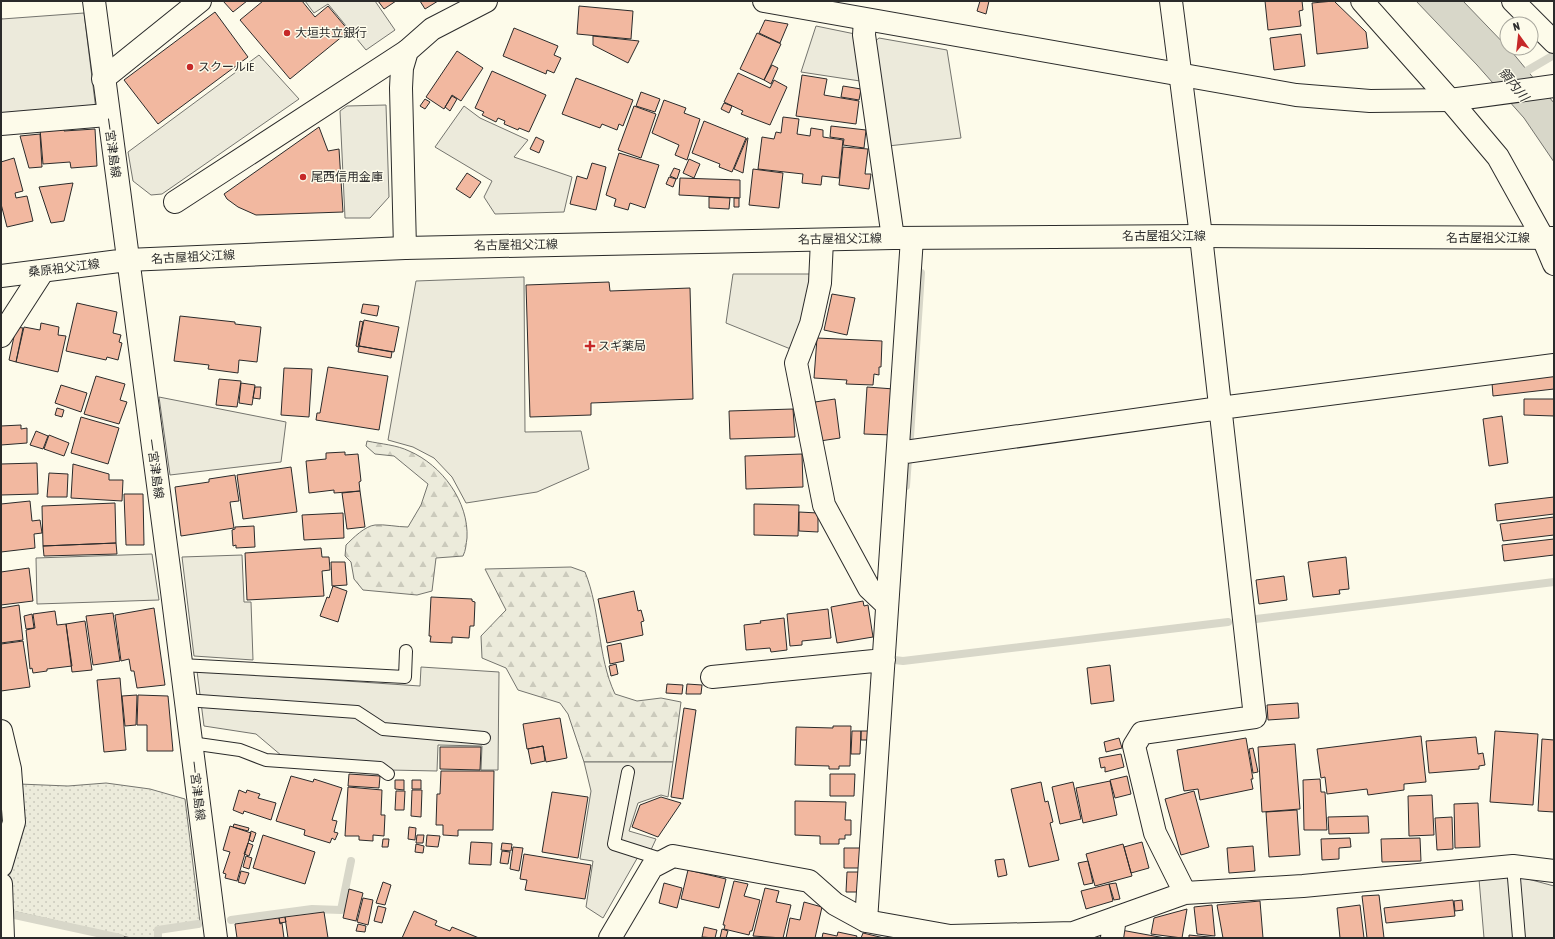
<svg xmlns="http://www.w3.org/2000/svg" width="1555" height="939" viewBox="0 0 1555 939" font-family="'Asap Condensed','Noto Sans JP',sans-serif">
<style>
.grass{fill:url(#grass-dots);stroke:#74746e}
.forest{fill:url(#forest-firs);stroke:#74746e}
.parking{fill:#eceadb;stroke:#74746e}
.water{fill:#d8d7c9;stroke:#74746e}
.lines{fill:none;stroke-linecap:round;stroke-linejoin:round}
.stream{stroke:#d8d7c9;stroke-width:8}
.building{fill:#f2b8a0;stroke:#2b2b2b}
.service-casing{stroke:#2b2b2b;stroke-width:14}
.minor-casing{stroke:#2b2b2b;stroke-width:24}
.tertiary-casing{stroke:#2b2b2b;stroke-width:24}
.secondary-casing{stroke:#2b2b2b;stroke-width:24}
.primary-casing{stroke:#2b2b2b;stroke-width:24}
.service{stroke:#fdfbea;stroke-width:12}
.minor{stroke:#fdfbea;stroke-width:22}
.tertiary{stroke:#fdfbea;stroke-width:22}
.secondary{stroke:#fdfbea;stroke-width:22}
.primary{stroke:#fdfbea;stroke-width:22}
.poi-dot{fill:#c62828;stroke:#fdfbea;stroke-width:1.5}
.labels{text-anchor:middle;stroke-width:3;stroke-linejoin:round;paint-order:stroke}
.poi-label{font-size:12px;fill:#2b2b2b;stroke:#fdfbea;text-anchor:start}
.street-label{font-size:12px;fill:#2b2b2b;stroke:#fdfbea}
.water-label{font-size:13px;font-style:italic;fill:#2b2b2b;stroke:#fdfbea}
</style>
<defs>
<pattern id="grass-dots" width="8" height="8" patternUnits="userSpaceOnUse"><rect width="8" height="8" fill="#ecebdb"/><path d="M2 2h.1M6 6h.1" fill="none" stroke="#cbcabc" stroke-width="1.8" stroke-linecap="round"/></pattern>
<pattern id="forest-firs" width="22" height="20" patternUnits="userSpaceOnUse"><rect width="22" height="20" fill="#ecebdb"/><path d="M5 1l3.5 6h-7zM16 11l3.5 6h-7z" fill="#cbcabc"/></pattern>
</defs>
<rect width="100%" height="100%" fill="#fdfbea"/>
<path class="grass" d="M106,783L150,789L185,799L200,922L156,928V938H131L8,910L5,869L19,784L68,786Z"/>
<path class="forest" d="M367,441C381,444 397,445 409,451C442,465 469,502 467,538C466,544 466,550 463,556L436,558L432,591L417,595L363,590L354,579L351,562L345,556L346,545C353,538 365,526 375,525C385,524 397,527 408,527L421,505L428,484L394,456L375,454L366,446Z
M571,567L585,572C601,611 597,656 615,694L637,701L661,698L681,702L673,762H584L568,714L560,703L518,690L506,668L482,658L481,636L506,610L485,569Z"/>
<path class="parking" d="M305,1H375L395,30L366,50L328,4L314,13Z
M84,13L96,110L1,119V16L2,19Z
M816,26L855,34L860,81L801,72Z
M879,38L947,50L961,138L888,146L873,43Z
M259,55L299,99L162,194L151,195L133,181L128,152Z
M386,105L389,197L370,218H345L340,111L347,106Z
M464,106L480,118L528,140L514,157L572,177L564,212L495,214L484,197L492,181L435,147Z
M733,274H813L798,352L726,323Z
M524,277L525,432L581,431L589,469L537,492L466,503L452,477L434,458L413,447L388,440L416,281Z
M159,397L286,422L281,462L170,475Z
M152,554L159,600L37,604L36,558Z
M242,555L244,602H251L253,660L194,656L182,557Z
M421,667L499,672L498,770H481L482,746L438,745L437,771L389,770L282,756L256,734L204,726L197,671L420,686Z
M584,762H673L668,797L661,795L638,803L629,831L656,839L650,852L639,855L603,918L586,907L593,861L580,859L591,791Z
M1513,875L1554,886V938H1484L1479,879Z"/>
<path class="water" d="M1416,1H1463L1512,52L1554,103V162L1524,118L1477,65Z"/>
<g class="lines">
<path class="stream" d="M1518,76L1554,55
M910,437L921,273
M906,486L908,459
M1256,619L1554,582
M894,660L903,661L1228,622
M10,914L120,938
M231,920L312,909L341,910L351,861
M158,938V930L198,924"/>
</g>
<path class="building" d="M223,1H247L233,12Z
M263,1H302L315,17L328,6L349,31L290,79L240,20Z
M378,1H396L384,9Z
M420,1H438L425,9Z
M980,1H989L986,14L977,11Z
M1265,1H1302L1303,10L1299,11L1301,26L1268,30Z
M1334,1L1366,32L1368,48L1317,54L1312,3Z
M579,6L633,11L631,39L577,34Z
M215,12L248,57L158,124L124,80Z
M765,20L788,24L780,43L759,33Z
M514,28L558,46L554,55L561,58L554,73L547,70L546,74L503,56Z
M757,33L781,44L764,80L740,69Z
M1301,34L1305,66L1274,70L1270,38Z
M593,36L639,41L628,63L593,45Z
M457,51L483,68L461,101L452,95L444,109L426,97Z
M772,65L778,68L771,84L764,80Z
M492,71L546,95L529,132L519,128L518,130L504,124L505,121L498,118L496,122L482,115L484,112L475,108Z
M738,73L770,88L774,80L787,87L770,125L741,114L743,111L724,102Z
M802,75L827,79L824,95L859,101L856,124L796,116Z
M576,78L633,100L623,126L619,124L617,130L602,124L600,128L562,114Z
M843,86L861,89L859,100L841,97Z
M641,92L660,99L655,112L636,106Z
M452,96L457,99L450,111L445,107Z
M425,99L430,102L425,109L420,106Z
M664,100L686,108L684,113L700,119L687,160L675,155L679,145L652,133Z
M724,103L732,106L729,113L721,109Z
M634,106L656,114L641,158L618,150Z
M783,117L799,119L797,134L810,136L811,128L823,130V137L843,140L839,178L822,176L821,185L802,183L803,174L758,169L762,137L774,139L776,132L781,133Z
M704,121L746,138L732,172L719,167L720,164L692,153Z
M831,126L866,130L864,148L843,145L844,139L830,137Z
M319,127L328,151L339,149L343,212L256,215L238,207L227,199L224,194Z
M64,128V131L95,129L97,166L71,168L70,162L43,164L40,129Z
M40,134L42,167L29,168L20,136Z
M536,137L544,141L539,153L530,149Z
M747,138H748L743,173L734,169Z
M843,147L868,149L865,174H871L869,189L839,185Z
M619,153L659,165L645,208L630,203L628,210L614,206L616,199L606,195Z
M14,158L23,191L15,193L16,198L27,196L33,221L7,227L1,204V162Z
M689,159L700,164L694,178L683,173Z
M592,163L606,167L596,210L570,204L577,176L587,179Z
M674,168L680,170L677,179L670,176Z
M753,169L783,173L779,208L749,205Z
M467,173L481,182L470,198L456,189Z
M669,177L676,179L673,187L666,184Z
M680,178L740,180V198L679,195Z
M73,183L64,221L51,223L39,187Z
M709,197L730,198L729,209L709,208Z
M734,198H739V207H734Z
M609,282L610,291L690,288L693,399L591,403V415L530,417L526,285Z
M832,294L855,298L847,335L824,330Z
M77,303L117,312L113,333L121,335L119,342L122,343L118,360L107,357L106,360L66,351Z
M363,304L379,306L377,316L361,313Z
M180,316L235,322V324L261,327L257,362L239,360L238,373L208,369L209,365L174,361Z
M364,320L399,327L394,352L359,346Z
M360,321L363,322L358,347L356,346Z
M41,323L59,327L58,335L66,336L58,372L16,362L24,327L40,330Z
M16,327L23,328L16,362L9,360Z
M817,338L882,341L881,367H879V375L874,374L873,385L846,384L847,380L814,378Z
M359,346L392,352L391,358L358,352Z
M328,367L388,376L379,430L316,420L317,413H320Z
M284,368L312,369L309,417L281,415Z
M1554,375V389L1493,396L1492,383Z
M96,376L125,384L120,400L127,402L119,424L84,414Z
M219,379L241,381L237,407L216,405Z
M241,383L255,385L252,405L239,403Z
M61,385L87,393L81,412L55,403Z
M255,387H261L260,399L253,398Z
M867,387L894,389L892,435L864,434Z
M835,399L840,438L820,441L815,402Z
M1524,399H1554V416L1524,415Z
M57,408L64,410L62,417L55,415Z
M793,409L795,437L730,439L729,411Z
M1502,416L1508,463L1489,466L1483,419Z
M81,417L119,428L108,464L71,453Z
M21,425V429L27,428V443L1,445V426Z
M36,431L48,436L43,449L30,445Z
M49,435L69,443L64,456L44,449Z
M345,452V455L358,454L361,481L359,482L360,491L334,493V490L309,493L306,461L326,459V453Z
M802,454L803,487L746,489L745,456Z
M37,463L38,494L1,495V464Z
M73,464L109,474V480H123L122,501L71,498Z
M291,467L297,512L243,519L237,475Z
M49,473L68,474L67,497H47Z
M235,475L239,501L230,502L234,528L181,536L175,487L209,482V479Z
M360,491L365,527L347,529L342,493Z
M124,494H143L144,545H126Z
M1554,497V514L1497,521L1495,504Z
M30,501L32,521L40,520L42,533L34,534L35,548L1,552V504Z
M115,503L116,543L43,546L42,506Z
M754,504L799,505L798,536L754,535Z
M799,512L818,513V532L799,531Z
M343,513L344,538L304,540L302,515Z
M1554,517V535L1503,541L1500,524Z
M254,526L255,547L236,548V545L233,546L232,530L235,529V527Z
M1554,539V555L1504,561L1502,545Z
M116,543L117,554L44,556L43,546Z
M321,548L322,557H329L330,570L322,571L324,596L247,600L245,553Z
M1346,557L1349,589L1339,590L1340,594L1313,597L1308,562Z
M331,562H345L347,585L332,586Z
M29,568L33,601L1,605V572Z
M1284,576L1287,600L1259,604L1256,580Z
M333,586L347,591L338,622L320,616L327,597L329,598Z
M634,591L638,611L641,610L644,621L641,622L643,635L607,643L598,599Z
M431,597L472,599V601L475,602L474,626H470L469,638L452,637V643L430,642L431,636H429Z
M863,601L864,606L868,605L873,637L837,643L831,607Z
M19,605L23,640L1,643V608Z
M154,608L165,685L137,688L134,671H131L129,659L121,661L115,615Z
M828,609L831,638L802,641V645L790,646L787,614Z
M55,611L57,625L66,624L72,666L47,669V671L33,673L32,668L30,669L26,630L35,628L33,614Z
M113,613L120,661L93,665L86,616Z
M32,614L34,628L26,629L24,616Z
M784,618L787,650L771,652L770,648L746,650L744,625L761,623L760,621Z
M85,621L92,670L72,672L66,624Z
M23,641L30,687L1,691V644Z
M621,643L624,661L610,664L607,646Z
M616,664L618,674L611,676L609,666Z
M1110,665L1114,701L1091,704L1087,668Z
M120,678L126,750L104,752L97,680Z
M667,684L683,685L682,694L666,693Z
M687,684L702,685L701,694H686Z
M137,695L136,725L125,726L122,696Z
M138,695L168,696L173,751H147V725H137Z
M1298,703L1299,718L1268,720L1267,705Z
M684,708L696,710L683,799L671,797Z
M560,718L567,758L546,762L543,746L527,749L523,724Z
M833,726H851L850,766H839V769H829V766L795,765L796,727L833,728Z
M852,731H861L860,754H851Z
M861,731H868V740H861Z
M1495,731L1538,734L1533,805L1490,802Z
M1421,736L1426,782L1404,784V790L1368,795L1367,789L1327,794L1325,777L1321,778L1317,749Z
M1476,737L1478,754L1483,753L1485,765L1479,766V769L1429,773L1426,741Z
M1119,738L1122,748L1106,752L1104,742Z
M1246,738L1253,779H1251L1253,789L1200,800L1198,789L1184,791L1177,750Z
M1542,739L1554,740V812L1538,811Z
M1295,744L1300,809L1262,812L1258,747Z
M543,746L545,761L531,764L528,749Z
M440,747H481L480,770L440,769Z
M1253,748L1258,772L1253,773L1249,749Z
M1121,754L1124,767L1105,772V767L1101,768L1099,758Z
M441,771H494L493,830H458V836L443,835V825H436L437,794H440Z
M349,774L380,776L379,788L348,786Z
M830,774H855L854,796H830Z
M291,776L313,782L314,779L342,788L332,820L337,821L334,832L338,833L335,840L332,838L330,843L304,835L305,830L276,821Z
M1127,776L1131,794L1115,798L1110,780Z
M1320,779L1321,792H1325L1327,830H1304L1303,780Z
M395,780H404V790L395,789Z
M412,780H421V789H412Z
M1110,781L1117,815L1083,823L1076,788Z
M1041,782L1045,802L1048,801L1053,822L1050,823L1059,860L1029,867L1011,789Z
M1073,782L1081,819L1060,824L1052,787Z
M348,787L382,790L381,815H385L384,836L373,835V841L359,840V836H345Z
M239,790L246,793L247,790L260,794L258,798L276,803L271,820L244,811L243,814L233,810Z
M412,790H422L421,817L411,816Z
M396,791H405L404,810H395Z
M1194,791L1209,847L1181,855L1165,799Z
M552,792L588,797L578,858L542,852Z
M1432,795L1434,835L1409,836L1408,796Z
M661,797L681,803L658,837L632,827L640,805Z
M795,801L846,802L845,820H851V835H845V839H839V844H820V836L795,835Z
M1478,803L1480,847L1455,848L1454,804Z
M1297,810L1300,855L1269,857L1266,812Z
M1368,816L1369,833L1329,834L1328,817Z
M1452,817L1453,849L1437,850L1435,818Z
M234,824L249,828L248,831L233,827Z
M230,826L251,833L237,881L225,878L226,874L223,873L230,852L223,850Z
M409,827L416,828L415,840L408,839Z
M251,831L256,833L253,842L249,840Z
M263,835L315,852L305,884L253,868Z
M417,835H424L423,843H416Z
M427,835L440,836L438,847L426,846Z
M1350,838L1351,847L1339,848V859L1322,860L1321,839Z
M1420,838L1421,861L1382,862L1381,839Z
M383,839H389L388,847H382Z
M471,842L492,843L491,865L469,864Z
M1142,842L1149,868L1131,873L1124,847Z
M248,843L253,845L249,856L244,854Z
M502,843L512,844L511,851L501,850Z
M416,844L424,846L423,853L415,852Z
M1123,844L1132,876L1095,886L1086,854Z
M1253,846L1255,871L1229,873L1227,848Z
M513,847L523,848L519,871L510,869Z
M844,848H861V868H844Z
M502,851L510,852L508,864L500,863Z
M524,854L591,865L585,899L525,890L527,880L520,879Z
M246,856L252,858L249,869L243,867Z
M1004,859L1007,875L998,877L995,860Z
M1088,861L1093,883L1084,885L1078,863Z
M688,870L726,879L719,908L681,899Z
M241,871L249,873L245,884L238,882Z
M847,872H859V892H846Z
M734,881L748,884L744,896L760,900L752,931H750L749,935L724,929L725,925H723Z
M383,882L391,885L385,905L376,903Z
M664,883L682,888L677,908L659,903Z
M1116,883L1120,899L1114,900L1109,884Z
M1109,884L1113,901L1086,909L1081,891Z
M765,888L779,891L776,902L791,905L783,938L753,936Z
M349,889L363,893L356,921L343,918Z
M1379,895L1384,938H1367L1362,896Z
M363,898L373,900L368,925L357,922Z
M1453,900L1455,916L1386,923L1384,908Z
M1462,900L1463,910L1455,911L1454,901Z
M1260,901L1263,938H1223L1217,905Z
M804,902L822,907L815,938H786L790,918L800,920Z
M1212,905L1215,936L1197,934L1194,907Z
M1360,905L1364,938H1340L1337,908Z
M378,906L386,908L382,923L374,921Z
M1187,909L1182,938L1151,934L1154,918Z
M414,911L437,921L435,925L450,931L452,927L479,938H402Z
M324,912L328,938H288L285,917Z
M285,917L286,922L280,923L279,918Z
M279,918L280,924L282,923L284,938H237L235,924Z
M358,924L366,926L365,932L356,931Z
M704,927L717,930L715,938L702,937Z
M722,929L728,931L726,938H720Z
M1121,930L1165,938H1120Z
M838,932L857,936L856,938H822L823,933L837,936Z
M863,933L884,938H861Z
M1189,935L1219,938H1189Z"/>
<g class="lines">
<defs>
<path id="service" d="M181,665L405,677L406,651
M185,700L357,712L383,729L484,738
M191,743L240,750L266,760L380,768L388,774
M628,772L614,844L664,860
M1513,866L1519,938"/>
<path id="minor" d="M1171,1L1201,236L1255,717L1142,733L1134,746L1155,833L1185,893
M1362,1L1450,100L1498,157L1543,238L1554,264
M1513,1L1554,42
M865,20L864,35L893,238
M103,79L200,1
M1,124L107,115
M175,202L407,51
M822,240L820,283L811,324L796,363L824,505L869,588L887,605
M1,336L43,271
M898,453L1220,408L1554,365
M712,677L884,660
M1,731L10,769L14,822L1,866
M1,884L3,938
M866,921L912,238
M610,938L652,867L673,856L809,881L835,904L866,921L950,936L1073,933L1185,893L1303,886L1513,866L1554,871
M1112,938L1115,918"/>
<path id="tertiary" d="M764,1L1296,95L1370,101L1450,100L1554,86
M405,248L401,88L402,68L407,51L432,29L486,1"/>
<path id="secondary" d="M94,1L169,568L216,938
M1,276L127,260"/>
<path id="primary" d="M127,260L405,248L893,238L1201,236L1554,238"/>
</defs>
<use href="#service" class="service-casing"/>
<use href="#minor" class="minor-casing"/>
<use href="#tertiary" class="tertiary-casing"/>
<use href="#secondary" class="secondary-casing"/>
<use href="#primary" class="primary-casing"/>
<use href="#service" class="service"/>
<use href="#minor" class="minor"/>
<use href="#tertiary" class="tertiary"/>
<use href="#secondary" class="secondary"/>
<use href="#primary" class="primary"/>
</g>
<g class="poi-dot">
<circle cx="287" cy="33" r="4"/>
<circle cx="190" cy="67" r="4"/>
<circle cx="303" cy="177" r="4"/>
<path d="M588 340h4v4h4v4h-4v4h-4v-4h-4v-4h4z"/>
</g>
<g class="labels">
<g class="poi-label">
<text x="295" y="37">大垣共立銀行</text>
<text x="198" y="71">スクールIE</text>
<text x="311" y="181">尾西信用金庫</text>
<text x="598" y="350">スギ薬局</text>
</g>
<g class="street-label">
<text transform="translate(112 148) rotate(82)" y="4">一宮津島線</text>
<text x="1164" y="240">名古屋祖父江線</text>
<text x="1488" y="242">名古屋祖父江線</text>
<text transform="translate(840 239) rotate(-1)" y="4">名古屋祖父江線</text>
<text transform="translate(516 245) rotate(-1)" y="4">名古屋祖父江線</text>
<text transform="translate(193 257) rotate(-3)" y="4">名古屋祖父江線</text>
<text transform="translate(64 268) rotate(-7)" y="4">桑原祖父江線</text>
<text transform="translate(155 469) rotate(82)" y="4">一宮津島線</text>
<text transform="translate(197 791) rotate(83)" y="4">一宮津島線</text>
</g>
<g class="water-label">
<text transform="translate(1514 84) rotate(51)" y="5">領内川</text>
</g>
</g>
<rect width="1555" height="939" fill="none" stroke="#2b2b2b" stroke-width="4"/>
<g transform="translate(1519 36) rotate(345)"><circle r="19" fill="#fdfbea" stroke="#a9a89e"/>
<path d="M0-3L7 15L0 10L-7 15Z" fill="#c62828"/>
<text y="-6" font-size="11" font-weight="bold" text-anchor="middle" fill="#2b2b2b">N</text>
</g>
</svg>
